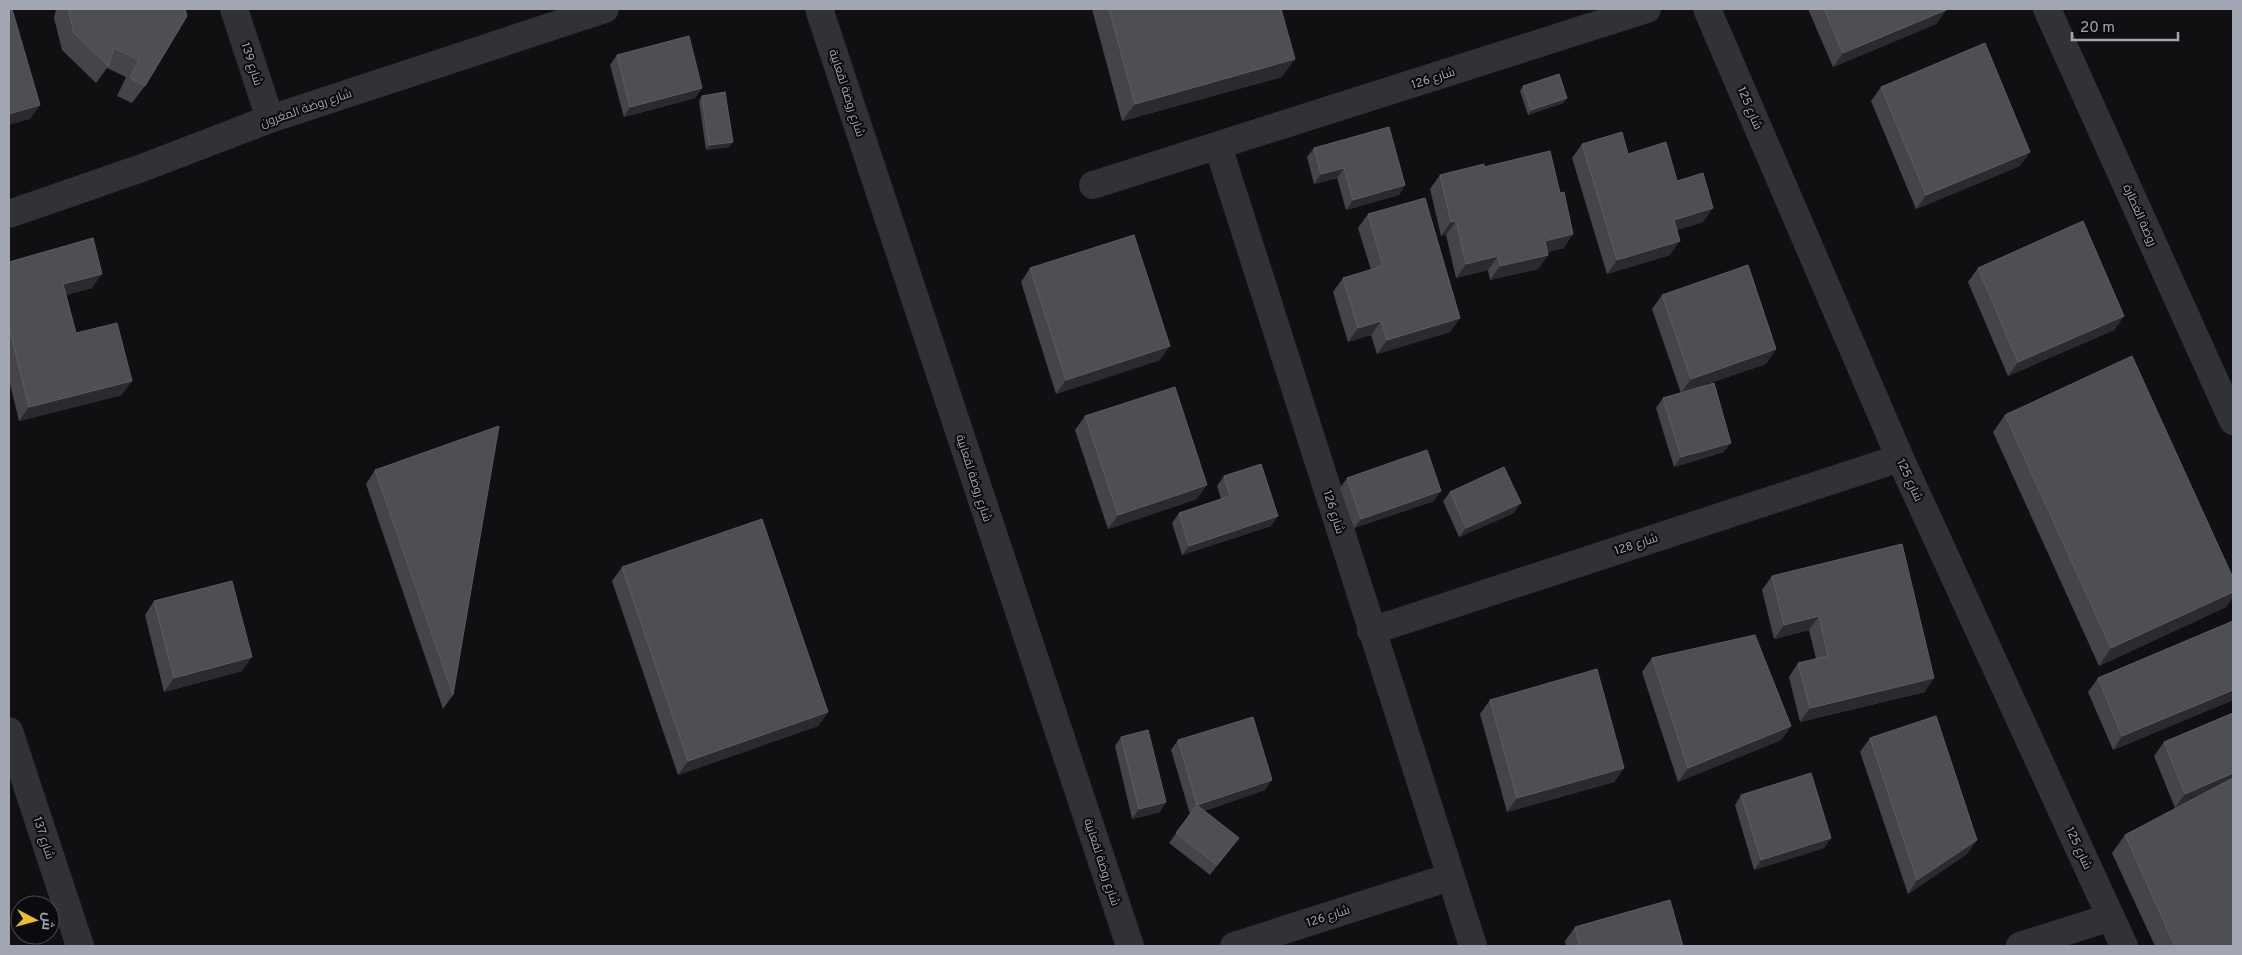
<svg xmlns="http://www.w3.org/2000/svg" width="2242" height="955" viewBox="0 0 2242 955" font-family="Overpass,Cairo,sans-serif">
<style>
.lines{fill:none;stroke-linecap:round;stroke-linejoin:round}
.street{stroke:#313237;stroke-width:28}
.wall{fill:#44444a}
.shaded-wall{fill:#2b2b2f}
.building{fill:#4e4f55;stroke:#5b5c64}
.labels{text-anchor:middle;stroke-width:4;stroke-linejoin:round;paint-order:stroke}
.street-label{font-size:12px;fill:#a2a5b2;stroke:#0b0b0d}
</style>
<rect width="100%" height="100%" fill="#101012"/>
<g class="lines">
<path class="street" d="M234,9L270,119
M819,9L1130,946
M1707,9L1900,458L2124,946
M2047,9L2233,421
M1218,146L1473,946
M1093,185L1647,9
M9,214L142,168L270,119L605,9
M1371,631L1900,458
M9,731L80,946
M1234,946L1450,877
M2020,946L2111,917"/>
</g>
<path class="wall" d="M56,9H185L145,86L132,103L117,96L126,77L107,68L96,83L62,50L54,18Z
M1092,9H1281L1282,77L1122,121Z
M1808,9H1946V10L1936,24L1833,67Z
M617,55L702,88L695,98L624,117L610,65Z
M1523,86L1567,98L1563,103L1528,115L1520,91Z
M1881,87L2020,166L1916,209L1871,101Z
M702,96L729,147L706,150L699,101Z
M1582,144L1628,154L1677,181L1703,222L1677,230L1670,255L1607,274L1572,158Z
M1314,148L1405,185L1399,195L1346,210L1337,178L1314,184L1307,157Z
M1484,167L1560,193L1564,248L1548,252V255L1538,269L1490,280L1488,270L1456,278L1446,235L1441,236L1430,189L1440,175Z
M1368,214L1460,318L1450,332L1377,354L1371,335L1348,342L1333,292L1343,278L1371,270L1358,228Z
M9,262L92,288L66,295L76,333L122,395L19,421L9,380Z
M1030,268L1160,360L1056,394L1021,282Z
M1978,268L2124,316L2114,330L2008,376L1968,282Z
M1662,295L1776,349L1766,364L1686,391L1724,452L1674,467L1656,408L1663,398L1681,393L1652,309Z
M2005,415L2233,578V597L2226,607L2099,666L1993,432Z
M1085,416L1197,499L1108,529L1075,430Z
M375,470L453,695L443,709L366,484Z
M1224,476L1271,526L1182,555L1172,523L1179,513L1221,499L1217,486Z
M1347,478L1434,501L1354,528L1340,488Z
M1450,492L1514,513L1459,537L1443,501Z
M622,567L828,712L818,726L678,775L612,581Z
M1772,576L1925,692L1800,722L1789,677L1798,663L1816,659L1809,630L1774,639L1762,590Z
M154,601L242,671L164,692L145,615Z
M2233,621V700L2113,750L2088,692L2098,678Z
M1652,658L1791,726L1781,740L1678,782L1642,672Z
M1490,700L1624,768L1614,782L1507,812L1480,714Z
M2233,713V946H2155L2112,853L2125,835L2188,802L2175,808L2154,756L2164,742Z
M1121,737L1166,802L1160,812L1132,819L1115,746Z
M1870,738L1967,854L1908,894L1860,752Z
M1178,740L1265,790L1204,811L1232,847L1210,875L1169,843L1190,814L1171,750Z
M1741,795L1831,838L1824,848L1754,870L1735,805Z
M1575,927L1683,946H1566L1565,941Z"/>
<path class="shaded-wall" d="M1946,10L1936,24L1833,67L1843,53Z
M1295,59L1282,77L1122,121L1135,104Z
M702,88L695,98L624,117L630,107Z
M1567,98L1563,103L1528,115L1531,110Z
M40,105L30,119L9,125V114Z
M733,142L729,147L706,150L709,145Z
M2030,152L2020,166L1916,209L1926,195Z
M1344,168L1337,178L1314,184L1321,174Z
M1405,185L1399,195L1346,210L1353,200Z
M1713,208L1703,222L1664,234L1674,220Z
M1456,221L1446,235L1441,236L1451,222Z
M1573,234L1564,248L1535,255L1545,241Z
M1680,241L1670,255L1607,274L1617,260Z
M1548,255L1538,269L1490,280L1500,266Z
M1498,256L1488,270L1456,278L1466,264Z
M102,274L92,288L53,298L63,284Z
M2124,316L2114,330L2008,376L2018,362Z
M1460,318L1450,332L1377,354L1387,340Z
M1381,321L1371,335L1348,342L1358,328Z
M1170,346L1160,360L1056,394L1066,380Z
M1776,349L1766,364L1681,393L1691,379Z
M132,381L122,395L19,421L29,407Z
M1731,443L1724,452L1674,467L1681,457Z
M1207,485L1197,499L1108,529L1118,515Z
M1441,491L1434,501L1354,528L1361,519Z
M1521,503L1514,513L1459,537L1466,528Z
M1278,516L1271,526L1182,555L1189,546Z
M2233,592V597L2226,607L2099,666L2111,648Z
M1819,616L1809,630L1774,639L1784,625Z
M252,657L242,671L164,692L174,678Z
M1934,678L1925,692L1800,722L1810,708Z
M2233,690V700L2113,750L2122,736Z
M828,712L818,726L678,775L688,761Z
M1791,726L1781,740L1678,782L1688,768Z
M1624,768L1614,782L1507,812L1517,798Z
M2233,773V783L2175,808L2185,794Z
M1272,780L1265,790L1191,815L1197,805Z
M1166,802L1160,812L1132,819L1139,809Z
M1239,838L1232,847L1210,875L1217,865Z
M1831,838L1824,848L1754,870L1761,860Z
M1977,840L1967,854L1908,894L1917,880Z"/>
<path class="building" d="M9,9H12L40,105L9,114Z
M68,9H185L187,16L145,86L130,78L139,60L114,48L108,66L74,33Z
M1109,9H1281L1295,59L1135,104Z
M1824,9H1946V10L1843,53Z
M689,36L702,88L630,107L617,55Z
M1985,43L2030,152L1926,195L1881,87Z
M1559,74L1567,98L1531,110L1523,86Z
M725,92L733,142L709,145L702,96Z
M1389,127L1405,185L1353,200L1344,168L1321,174L1314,148Z
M1622,132L1628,154L1666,142L1677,181L1703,173L1713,208L1674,220L1680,241L1617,260L1582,144Z
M1550,151L1560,193L1564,192L1573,234L1545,241L1548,255L1500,266L1498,256L1466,264L1456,221L1451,222L1440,175L1484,164V167Z
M1425,198L1460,318L1387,340L1381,321L1358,328L1343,278L1383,266L1368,214Z
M2083,221L2124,316L2018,362L1978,268Z
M1134,235L1170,346L1066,380L1030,268Z
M93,238L102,274L63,284L76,333L117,323L132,381L29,407L9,327V262Z
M1748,265L1776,349L1691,379L1662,295Z
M2132,356L2233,578V592L2111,648L2005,415Z
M1714,383L1731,443L1681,457L1663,398Z
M1175,387L1207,485L1118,515L1085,416Z
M499,426L453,695L375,470Z
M1427,450L1441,491L1361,519L1347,478Z
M1261,464L1278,516L1189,546L1179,513L1230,496L1224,476Z
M1504,467L1521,503L1466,528L1450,492Z
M762,519L828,712L688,761L622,567Z
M1902,544L1934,678L1810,708L1798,663L1828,656L1819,616L1784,625L1772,576Z
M232,581L252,657L174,678L154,601Z
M2233,621V690L2122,736L2098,678Z
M1755,635L1791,726L1688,768L1652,658Z
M1597,669L1624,768L1517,798L1490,700Z
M2233,713V773L2185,794L2164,742Z
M1936,716L1977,840L1917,880L1870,738Z
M1253,717L1272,780L1197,805L1239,838L1217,865L1176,833L1197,805L1178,740Z
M1148,730L1166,802L1139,809L1121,737Z
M1811,773L1831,838L1761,860L1741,795Z
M2233,778V946H2175L2125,835Z
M1670,900L1683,946H1580L1575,927Z"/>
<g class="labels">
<g class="street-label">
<text transform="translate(252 64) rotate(72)" y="4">شارع 139</text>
<text transform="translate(1433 78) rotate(-18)" y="4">شارع 126</text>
<text transform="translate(847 93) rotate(72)" y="4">شارع روضة لقعابية</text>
<text transform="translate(306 108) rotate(-19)" y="4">شارع روضة المغرون</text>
<text transform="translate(1750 108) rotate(67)" y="4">شارع 125</text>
<text transform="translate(2140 215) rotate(66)" y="4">روضة الغطارة</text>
<text transform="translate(974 478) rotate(72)" y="4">شارع روضة لقعابية</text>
<text transform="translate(1910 480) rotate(65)" y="4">شارع 125</text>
<text transform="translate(1334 512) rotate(72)" y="4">شارع 126</text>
<text transform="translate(1636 544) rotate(-18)" y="4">شارع 128</text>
<text transform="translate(44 838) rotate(72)" y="4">شارع 137</text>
<text transform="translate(2079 848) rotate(65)" y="4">شارع 125</text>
<text transform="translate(1102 862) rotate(72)" y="4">شارع روضة لقعابية</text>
<text transform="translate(1328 916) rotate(-18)" y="4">شارع 126</text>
</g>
</g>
<rect width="2242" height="955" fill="none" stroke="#a2a5b2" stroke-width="20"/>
<g transform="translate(35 920) rotate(96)"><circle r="24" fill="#0b0b0d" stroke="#47494f"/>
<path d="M0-4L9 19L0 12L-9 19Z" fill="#ebbd2f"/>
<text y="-8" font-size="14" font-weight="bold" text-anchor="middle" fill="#a2a5b2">ش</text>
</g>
<path d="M2072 32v8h106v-8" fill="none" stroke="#a2a5b2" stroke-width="2.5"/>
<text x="2080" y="32" font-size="15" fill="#a2a5b2" stroke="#0b0b0d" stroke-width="4" paint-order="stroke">20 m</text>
</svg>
